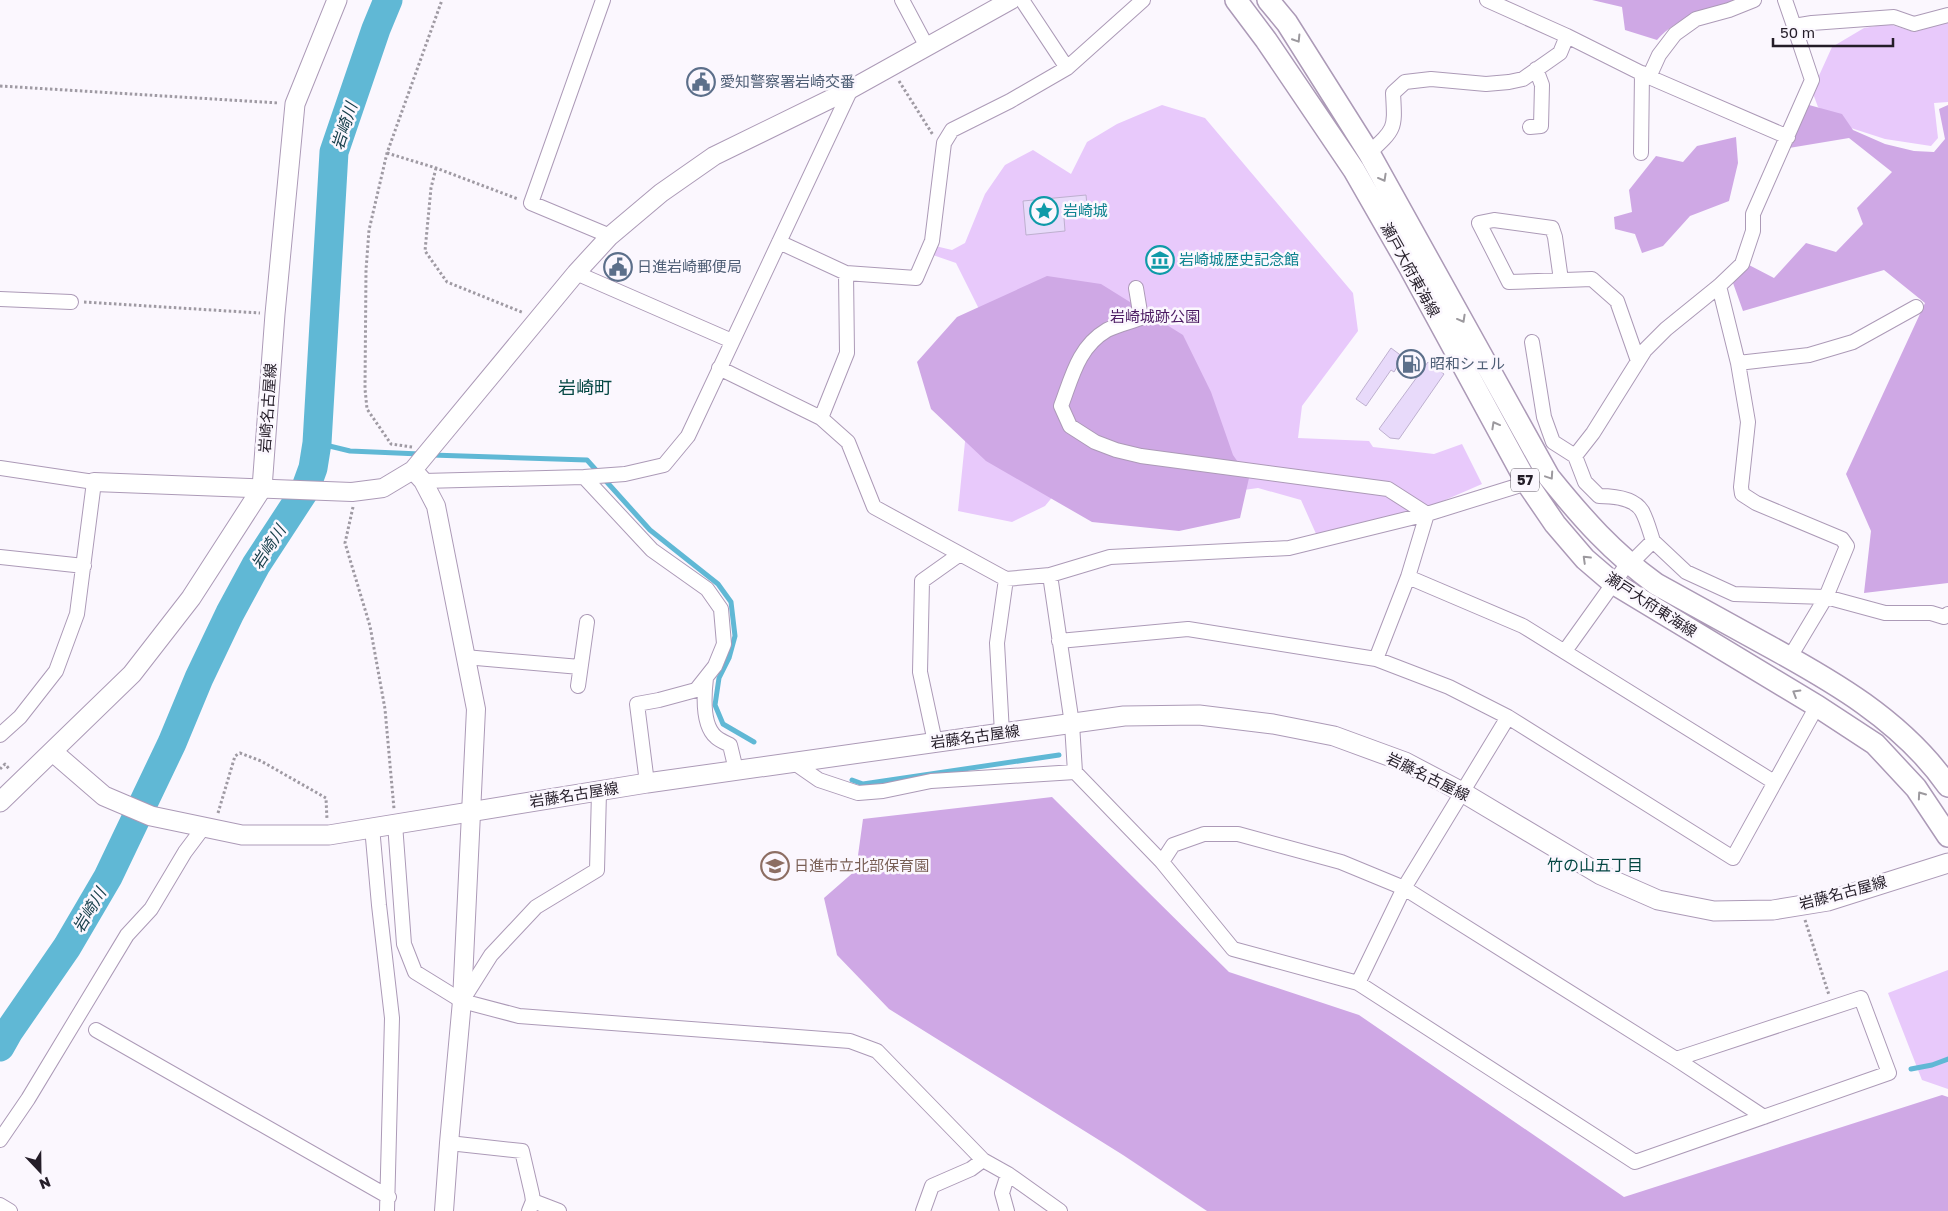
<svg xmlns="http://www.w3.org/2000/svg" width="1948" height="1211" viewBox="0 0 1948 1211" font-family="'Golos Text','Noto Sans JP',sans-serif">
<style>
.green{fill:#e8c9fb}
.forest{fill:#cfa8e5}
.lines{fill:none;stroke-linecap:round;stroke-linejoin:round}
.stream{stroke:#60b8d5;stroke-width:5}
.river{stroke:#60b8d5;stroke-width:29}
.building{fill:#e8dafa;stroke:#beb0cf}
.minor-casing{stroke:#ac9ab7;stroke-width:16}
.tertiary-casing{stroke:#ac9ab7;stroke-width:20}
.secondary-casing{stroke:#ac9ab7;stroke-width:21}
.primary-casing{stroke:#ac9ab7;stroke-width:24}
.path{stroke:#9f9aa3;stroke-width:3;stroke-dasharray:2.5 2.5;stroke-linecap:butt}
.minor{stroke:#fff;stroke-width:14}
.tertiary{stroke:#fff;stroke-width:18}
.secondary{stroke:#fff;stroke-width:19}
.primary{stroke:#fff;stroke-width:21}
.oneway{stroke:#9c999e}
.labels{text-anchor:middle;stroke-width:5;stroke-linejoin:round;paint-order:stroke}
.shield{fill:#fbf7fe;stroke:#645e68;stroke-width:1}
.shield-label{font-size:14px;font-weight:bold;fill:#241d28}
.service-label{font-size:15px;fill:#4e5e75;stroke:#fbf7fe;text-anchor:start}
.culture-label{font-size:15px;fill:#0d838f;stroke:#fbf7fe;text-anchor:start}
.street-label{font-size:15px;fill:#241d28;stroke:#fbf7fe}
.park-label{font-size:15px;fill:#4c1c63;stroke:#fbf7fe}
.education-label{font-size:15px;fill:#785e54;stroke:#fbf7fe;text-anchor:start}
.water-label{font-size:16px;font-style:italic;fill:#133c48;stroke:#fbf7fe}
.neighbourhood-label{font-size:16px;fill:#054743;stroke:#fbf7fe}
.quarter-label{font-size:18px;fill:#054743;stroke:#fbf7fe}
</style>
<rect width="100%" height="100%" fill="#fbf7fe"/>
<path class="green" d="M1948,22V102L1934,103L1938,138L1931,146L1885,139L1851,128L1818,107L1812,91L1832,47L1864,28L1889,24L1914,32Z
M1162,105L1205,118L1353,293L1358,331L1302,406L1298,438L1369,441L1373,447L1434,454L1462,444L1482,484L1420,511L1317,536L1301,500L1258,488L1208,495L1059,489L1045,506L1012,522L958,511L966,432L985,321L956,263L930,254L927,244L952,250L965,243L985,194L1005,165L1033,150L1071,174L1087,142L1117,124Z
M1948,970V1089L1922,1080L1888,993Z"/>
<path class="forest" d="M1592,0H1738C1709,9 1678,16 1657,40L1625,30L1622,7Z
M1809,105L1842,114L1853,130L1885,144L1914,151L1934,152L1945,139L1939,109L1948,105V583L1864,593L1871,531L1846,474L1925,303L1884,270L1743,311L1733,283L1749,265L1774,278L1806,243L1836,252L1863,224L1857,208L1892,172L1849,138L1789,148L1799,118Z
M1736,137L1738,163L1729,201L1690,216L1663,246L1642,253L1635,234L1615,229L1614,217L1632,212L1629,190L1656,156L1683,162L1697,146Z
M1047,276L1101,284L1183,335L1211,392L1233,455L1249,478L1240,518L1179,531L1092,522L986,461L931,409L917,362L957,317Z
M1052,797L1229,972L1359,1015L1624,1197L1942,1095L1948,1097V1211H1207L1123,1155L889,1009L837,955L824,898L856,870L863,819Z"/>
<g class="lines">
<path class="stream" d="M317,443L350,451L420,454
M431,455L587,460L650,530L718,584L731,602L735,636L729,658L719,678L715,705L723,724L754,742
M852,780L863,784L1059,755
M1911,1069L1932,1065L1948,1059"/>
<path class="river" d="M0,1047L9,1031L67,947L108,877L172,743L199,678L230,613L256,565L305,490L313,468L317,443L334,152L376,29L388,0"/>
</g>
<path class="building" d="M1086,195L1088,215L1064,218L1065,231L1026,235L1023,201Z
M1391,348L1403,357L1394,372L1391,370L1366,406L1356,399Z
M1428,362L1444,374L1399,439L1390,438L1379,429Z"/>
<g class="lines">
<defs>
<path id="minor" d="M603,0L531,203L610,236
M902,0L927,47
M1022,0L1067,68
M1487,0L1567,36L1649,77L1788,137
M1785,0L1794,26L1812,23L1894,17L1914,24L1948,15
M1649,77L1659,55L1675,34L1696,19L1729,10L1754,0
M1530,127L1541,126L1542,85L1536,69
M1369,153C1396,128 1395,129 1393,93L1405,82L1431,79L1486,84L1509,82L1523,79L1560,53L1567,36
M1641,153L1642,73
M779,242L846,273L916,278L932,241L944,143L952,130L1010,101L1067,68L1143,0
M576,273L732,341
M1561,280L1555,237L1552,228L1494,220L1479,223L1509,282L1592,279L1617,301L1638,361
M1719,286L1738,363L1748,422L1741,487L1742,494L1756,503L1842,539L1847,546L1826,597L1790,657
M1136,288L1141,318C1130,322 1117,325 1107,330C1078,347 1072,377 1061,406L1070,426L1095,442L1116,450L1141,456L1388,489L1427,514
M0,299L71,302
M1532,342L1544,417L1553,442L1575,456L1585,482L1599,496C1612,496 1634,498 1642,511C1647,520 1650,532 1653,541
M1738,363L1809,355L1853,342L1916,307
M719,368L821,418L848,442L874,507L1006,579L1050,575L1110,557L1289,548L1427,514L1527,483
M821,418L847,353L846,273
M1575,456L1593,433L1645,350L1666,329L1719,286L1742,264L1753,231V214L1812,80L1794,26
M0,468L94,482L77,614L56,671L20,717L0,735
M584,477L652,550L707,589L721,609L724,644L715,666L696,690L659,700L637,704L647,783
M423,481L584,477L625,474L664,465L688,436L851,89
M0,557L84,566
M1050,575L1072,724L1075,772L1162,862L1233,949L1358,983L1635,1162L1889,1073L1861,998L1676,1059
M1408,577L1523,626L1774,782
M1059,641L1188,629L1376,659L1449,687L1508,717L1733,858L1817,706
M1565,651L1628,563L1637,557L1653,541L1686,572L1734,594L1826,597L1885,613H1931L1944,617L1948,614
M465,657L580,667
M1376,659L1408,577L1427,514
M706,678C704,695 702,725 716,737C719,740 726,743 730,745L736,770
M578,686L587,622
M1002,733L997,643L1006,579
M935,742L920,672L922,581L960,554
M793,762L819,780L858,793L883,791L931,781L1075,772
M395,824L404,944L415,972L462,1001L519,1016L850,1041L877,1051L983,1160L1008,1174L1060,1211
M372,827L379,905L392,1018L387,1211
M1162,862L1173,845L1204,834H1238L1341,862L1404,888L1676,1059L1764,1117
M1358,983L1404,888L1508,717
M462,1001L491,955L536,907L597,870L599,792
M96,1030L389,1197
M0,1140L28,1099L127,935L151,909L185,852L203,828
M449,1143L522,1151L532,1194L533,1201L529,1211
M533,1201L559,1211
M0,1205L10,1211
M923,1211L932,1186L971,1169L983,1160
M1007,1211L1002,1193L1008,1174"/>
<path id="tertiary" d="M413,470L423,481L436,506L476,709L462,1001L449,1143L444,1211
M94,482L352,492L383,488L413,470L576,273L610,236L661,193L714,156L851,89L1011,0"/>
<path id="secondary" d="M53,752L104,796L151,816L242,835H329L647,783L1002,733L1124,716L1199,715L1273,724L1334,736L1405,762L1462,792L1601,875L1658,900L1714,911L1773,910L1828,901L1948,863
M0,802L132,674L191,598L262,488L275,314L295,104L337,0"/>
<path id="primary" d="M1236,0L1266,40L1354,170L1409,266L1527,483L1555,524L1585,559L1613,583L1817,706L1875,744L1916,788L1948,836
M1268,0L1287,23L1369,153L1549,477C1583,519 1612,552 1656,584C1692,604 1727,623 1763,643C1831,680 1902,720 1948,786"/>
</defs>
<use href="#minor" class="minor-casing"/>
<use href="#tertiary" class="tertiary-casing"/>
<use href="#secondary" class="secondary-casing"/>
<use href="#primary" class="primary-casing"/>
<path class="path" d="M899,81L933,135
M0,86L279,103
M387,153L436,168L518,199
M436,168L431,188L425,251L447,282L524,313
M84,302L260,313
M412,447L391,444L367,409L365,389L366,270L369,230L387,153L442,0
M353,507L345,543L370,626L385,709L394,809
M0,769L5,764L10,770
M218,813L235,756L240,753L261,761L326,798L327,820
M1805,920L1829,995"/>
<use href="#minor" class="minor"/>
<use href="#tertiary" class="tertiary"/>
<use href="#secondary" class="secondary"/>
<use href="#primary" class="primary"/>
</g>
<defs><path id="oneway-chevron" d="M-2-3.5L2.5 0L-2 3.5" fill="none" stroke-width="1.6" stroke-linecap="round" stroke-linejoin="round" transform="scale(1.25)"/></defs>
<g class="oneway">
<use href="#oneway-chevron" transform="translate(1297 39) rotate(58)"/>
<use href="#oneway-chevron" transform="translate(1383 178) rotate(61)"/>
<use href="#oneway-chevron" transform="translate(1462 319) rotate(61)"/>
<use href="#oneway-chevron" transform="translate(1495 425) rotate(-119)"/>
<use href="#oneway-chevron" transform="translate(1550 476) rotate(56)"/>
<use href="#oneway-chevron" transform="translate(1586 559) rotate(-136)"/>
<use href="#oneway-chevron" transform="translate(1796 693) rotate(-149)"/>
<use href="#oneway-chevron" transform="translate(1921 795) rotate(-125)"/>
</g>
<defs>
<symbol id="civic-ring" viewBox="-11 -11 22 22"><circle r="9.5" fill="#fbf7fe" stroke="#5c6f8a" stroke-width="1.5"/><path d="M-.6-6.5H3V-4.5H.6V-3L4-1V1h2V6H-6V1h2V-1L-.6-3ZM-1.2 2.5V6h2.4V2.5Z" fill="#5c6f8a"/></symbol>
<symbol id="sight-ring" viewBox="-11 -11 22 22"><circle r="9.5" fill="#fbf7fe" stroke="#0f9aa8" stroke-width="1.5"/><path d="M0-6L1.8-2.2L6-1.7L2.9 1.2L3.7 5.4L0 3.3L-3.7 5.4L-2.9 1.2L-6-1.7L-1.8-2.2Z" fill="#0f9aa8"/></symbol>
<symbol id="museum-ring" viewBox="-11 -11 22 22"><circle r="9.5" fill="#fbf7fe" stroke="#0f9aa8" stroke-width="1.5"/><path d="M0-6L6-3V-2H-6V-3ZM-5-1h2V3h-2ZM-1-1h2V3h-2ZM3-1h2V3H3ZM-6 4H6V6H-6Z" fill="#0f9aa8"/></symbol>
<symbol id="fuel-ring" viewBox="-11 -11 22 22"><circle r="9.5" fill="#fbf7fe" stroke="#5c6f8a" stroke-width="1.5"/><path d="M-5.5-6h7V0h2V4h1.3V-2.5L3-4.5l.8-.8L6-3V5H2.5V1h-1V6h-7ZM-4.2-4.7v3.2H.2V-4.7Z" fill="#5c6f8a"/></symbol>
<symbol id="school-ring" viewBox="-11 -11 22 22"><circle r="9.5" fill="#fbf7fe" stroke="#8d6e63" stroke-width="1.5"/><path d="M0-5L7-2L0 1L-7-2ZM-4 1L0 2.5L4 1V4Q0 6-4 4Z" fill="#8d6e63"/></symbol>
</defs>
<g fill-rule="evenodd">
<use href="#civic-ring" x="685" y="66" width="32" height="32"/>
<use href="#sight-ring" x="1028" y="195" width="32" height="32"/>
<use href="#museum-ring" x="1144" y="244" width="32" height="32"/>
<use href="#civic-ring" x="602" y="251" width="32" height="32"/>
<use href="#fuel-ring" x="1395" y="348" width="32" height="32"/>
<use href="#school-ring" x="759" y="850" width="32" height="32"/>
</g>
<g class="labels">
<rect class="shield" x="1511" y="468.5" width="28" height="23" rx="4"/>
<g class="shield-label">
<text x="1525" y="485">57</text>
</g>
<g class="service-label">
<text x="720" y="87">愛知警察署岩崎交番</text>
<text x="637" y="272">日進岩崎郵便局</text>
<text x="1430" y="369">昭和シェル</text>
</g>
<g class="culture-label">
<text x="1063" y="216">岩崎城</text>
<text x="1179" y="265">岩崎城歴史記念館</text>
</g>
<g class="street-label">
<text transform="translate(1410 270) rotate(61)" y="5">瀬戸大府東海線</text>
<text transform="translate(268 408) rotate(-86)" y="5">岩崎名古屋線</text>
<text transform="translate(1651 605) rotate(33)" y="5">瀬戸大府東海線</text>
<text transform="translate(975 737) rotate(-8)" y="5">岩藤名古屋線</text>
<text transform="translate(1428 777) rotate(26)" y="5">岩藤名古屋線</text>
<text transform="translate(574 795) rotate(-9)" y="5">岩藤名古屋線</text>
<text transform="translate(1843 893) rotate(-15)" y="5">岩藤名古屋線</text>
</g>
<g class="park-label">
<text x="1155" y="322">岩崎城跡公園</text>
</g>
<g class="education-label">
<text x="794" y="871">日進市立北部保育園</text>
</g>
<g class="water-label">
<text transform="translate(344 126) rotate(-72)" y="6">岩崎川</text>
<text transform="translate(268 547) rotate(-57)" y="6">岩崎川</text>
<text transform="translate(89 910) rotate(-59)" y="6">岩崎川</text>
</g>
<g class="neighbourhood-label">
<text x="1595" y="871">竹の山五丁目</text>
</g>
<g class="quarter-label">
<text x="585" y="394">岩崎町</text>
</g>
</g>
<g transform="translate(40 1171) rotate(158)" stroke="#fbf7fe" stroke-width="4" paint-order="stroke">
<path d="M0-4L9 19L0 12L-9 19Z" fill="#241d28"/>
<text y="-8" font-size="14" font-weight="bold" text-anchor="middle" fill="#241d28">N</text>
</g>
<path d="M1773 38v8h120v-8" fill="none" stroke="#241d28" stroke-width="2.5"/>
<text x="1780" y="38" font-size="15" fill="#241d28" stroke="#fbf7fe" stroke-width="4" paint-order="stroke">50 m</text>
</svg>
